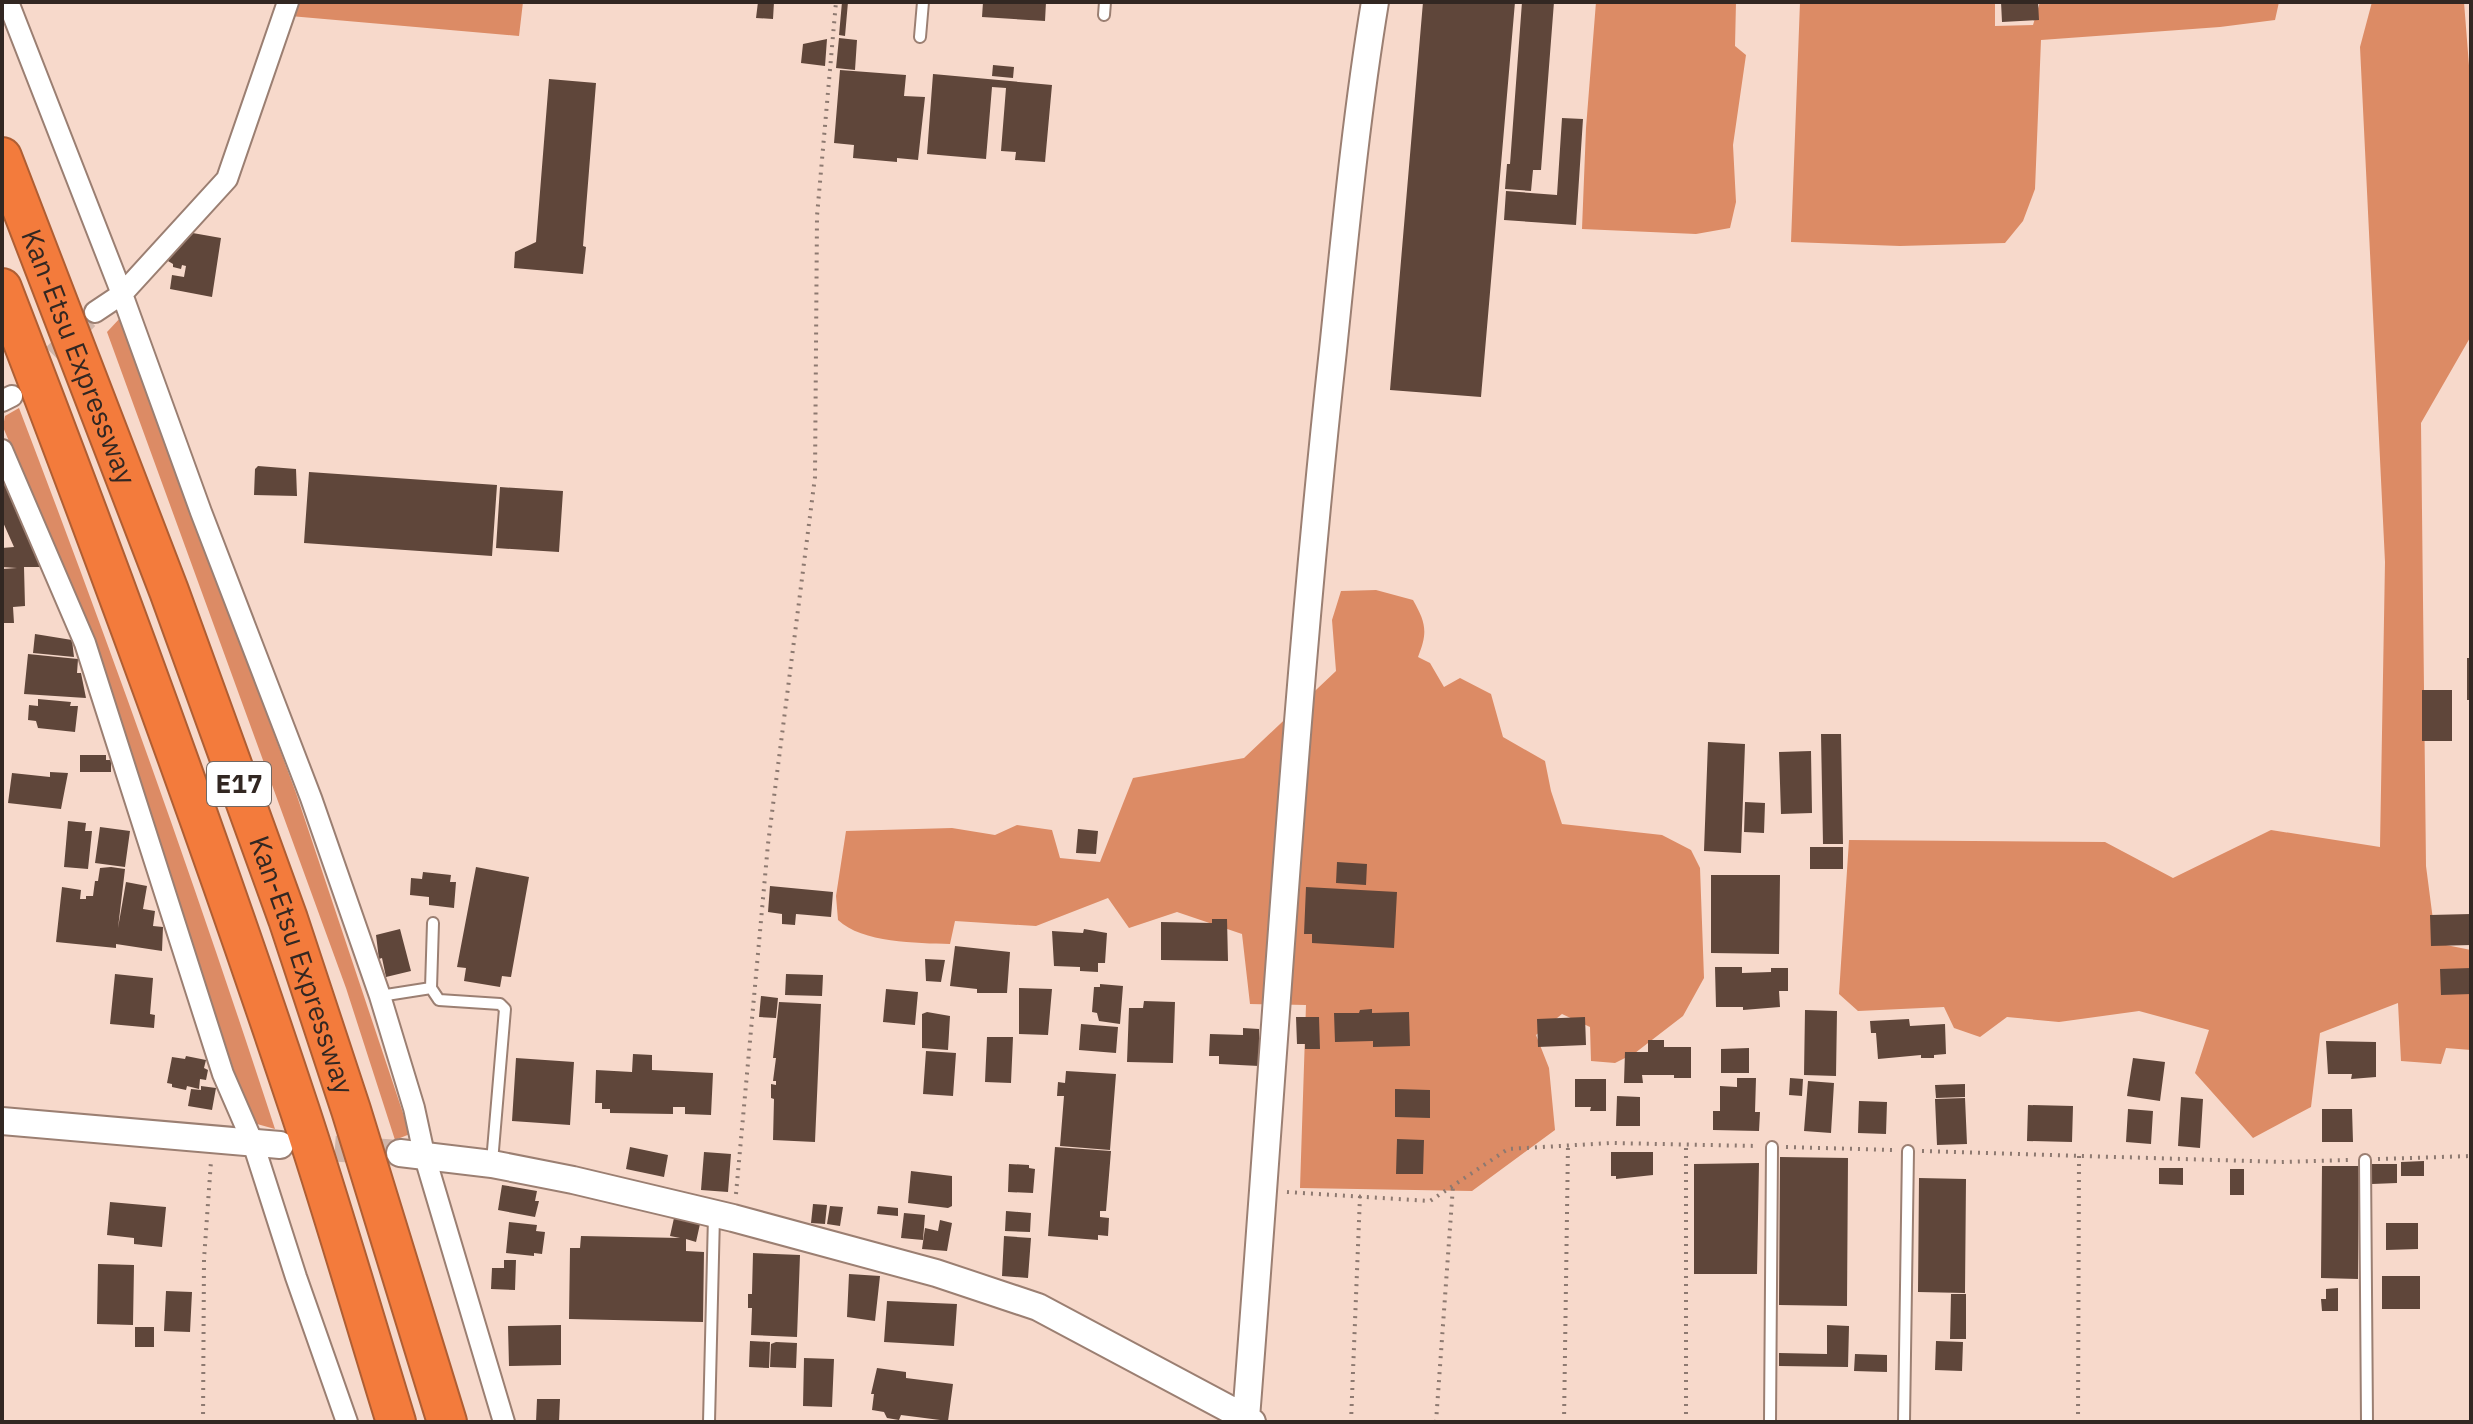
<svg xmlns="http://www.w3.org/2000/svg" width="2473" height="1424" viewBox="0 0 2473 1424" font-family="'IBM Plex Sans',sans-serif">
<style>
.forest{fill:#dc8b65}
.building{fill:#5f463a}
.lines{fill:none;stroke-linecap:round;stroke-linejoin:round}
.minor-tunnel{stroke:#d0b5a9;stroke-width:20;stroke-dasharray:20 10;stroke-linecap:butt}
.tertiary-tunnel{stroke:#d0b5a9;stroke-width:26;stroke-dasharray:26 13;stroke-linecap:butt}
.service-casing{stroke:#9b7f72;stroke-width:14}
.minor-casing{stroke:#9b7f72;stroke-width:24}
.tertiary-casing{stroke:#9b7f72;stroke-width:30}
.motorway-casing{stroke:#af5e33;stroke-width:42}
.path{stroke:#8d7970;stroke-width:4;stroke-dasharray:2 6;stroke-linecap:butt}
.service{stroke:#fff;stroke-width:10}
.minor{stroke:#fff;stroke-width:20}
.tertiary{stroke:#fff;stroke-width:26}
.motorway{stroke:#f37b3c;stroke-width:38}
.labels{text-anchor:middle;stroke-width:8;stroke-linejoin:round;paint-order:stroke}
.shield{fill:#fff;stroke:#706864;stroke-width:2}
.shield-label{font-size:26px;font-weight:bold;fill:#322722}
.street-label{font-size:28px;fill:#322722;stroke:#fff}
</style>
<rect width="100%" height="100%" fill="#f7d9cb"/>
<path class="forest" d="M297,2H523L519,36L290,16Z
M1596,2H1736L1735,46L1746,55L1733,145L1736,202L1730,228L1696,234L1582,229L1586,128Z
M1800,2H1995V26L2033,25L2040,2H2279L2275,20L2220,27L2041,40L2035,189L2023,221L2005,243L1900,246L1791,242Z
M2372,2H2464L2471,91V336L2421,423L2426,866L2436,943L2471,950V1050L2446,1048L2441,1064L2401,1061L2398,1003L2320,1033L2311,1107L2253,1138L2195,1073L2209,1030L2139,1011L2059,1022L2007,1017L1980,1037L1954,1028L1944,1007L1858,1011L1839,994L1849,840L2105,842L2173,878L2271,830L2380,847L2385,562L2360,47Z
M122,316L138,368L296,793L410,1134L395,1140L346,988L107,332Z
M19,408C110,646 196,886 275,1129L257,1124L246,1107L90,634L3,427L5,416Z
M1376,590L1413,600C1426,623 1428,632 1418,657L1430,663L1444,687L1460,678L1491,694L1503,737L1545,761L1551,791L1562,824L1662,835L1691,850L1700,868L1704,978L1683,1016L1635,1053L1615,1063L1591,1061L1590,1027L1562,1014L1536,1035L1549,1068L1555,1130L1472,1191L1300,1188L1306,1005L1250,1004L1242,934L1177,912L1129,928L1108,898L1036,926L955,921L950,944C917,943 862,943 838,920L836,896L846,831L952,828L995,835L1017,825L1052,830L1060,858L1100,862L1133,778L1244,758L1336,671L1332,620L1341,591Z"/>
<path class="building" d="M758,2H774L773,19L756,18Z
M842,2H848L845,36L839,35Z
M983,2H1046L1045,21L982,17Z
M1423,2H1515L1481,397L1390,390Z
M1522,2H1554L1541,170H1533L1531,191L1505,189L1507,164H1510Z
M2001,2H2038L2039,20L2002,22Z
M839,38L857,40L855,70L836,68Z
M827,39L825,66L801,63L803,44Z
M993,65L1014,67L1013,78L992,76Z
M840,70L906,75L904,96L925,97L918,160L897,158V162L853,158L854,145L834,143Z
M933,74L1052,85L1045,162L1015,160L1016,152L1001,151L1006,88L992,87L986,159L927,154Z
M549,79L596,83L583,246L586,247L583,274L514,268L515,252L536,242Z
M1562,118L1583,119L1576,225L1504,220L1506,191L1557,195Z
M187,232L221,238L212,297L170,289L172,275L184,277L186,266L182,265L181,269L173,267V264L168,261L179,240Z
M258,466L296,469L297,496L254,495L255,469Z
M309,472L497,485L492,556L304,543Z
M2,479L35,547L40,567H24L25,606L13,607L14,623H2V569L17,568L2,567V548L14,547L2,520Z
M500,487L563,491L559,552L496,548Z
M35,634L72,640L74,657L33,653Z
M28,654L78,659L77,673H81L86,698L24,694Z
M2467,658H2471V700H2467Z
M2422,690H2452V741H2422Z
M38,699L71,702L70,706H78L75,732L38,728L36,721L28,720L29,705L38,706Z
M1821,734H1841L1843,844H1823Z
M1708,742L1745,744L1741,853L1704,851Z
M1811,751L1812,813L1781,814L1779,752Z
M80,755H106V760H111V772H80Z
M50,772L68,773L61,809L8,803L12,773L50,777Z
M1745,802L1765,803L1764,833L1744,832Z
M68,821L86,823L85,831H92L88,869L64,867Z
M100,827L130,831L125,867L95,863Z
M1078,829L1098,831L1096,854L1076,853Z
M1810,847H1843V869H1810Z
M1337,862L1367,864L1366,885L1336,883Z
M111,867L125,869L118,928L126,882L147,886L143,909L155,911L153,926L163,927L162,951L116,944V948L56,942L62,887L81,890L80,899H86V896H93L95,881H98L100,868Z
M476,867L529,877L511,977L502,976L500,987L464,981L466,968L457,967Z
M423,872L451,875L450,882H456L454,908L429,905V897L410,895L411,878L422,879Z
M1711,875H1780L1779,954L1711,953Z
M770,886L833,892L831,917L796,914L795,925L782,924V914L768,912Z
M1306,887L1397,892L1394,948L1312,943V934H1304Z
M2471,914V945L2431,946L2430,915Z
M1212,919H1227L1228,961L1161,960V922L1212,923Z
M400,929L411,971L386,977L382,958L379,959L376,935Z
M1084,929L1107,933L1105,963H1098V972L1080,971V967L1054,966L1052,931L1083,933Z
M955,946L1010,952L1007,993H977V989L950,986Z
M925,959L945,960L941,982L926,981Z
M1715,967H1742V973L1771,972V968H1788V991H1779L1780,1007L1743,1010V1007H1716Z
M2471,968V994L2441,995L2440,969Z
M115,974L153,978L150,1014L155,1015L154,1028L110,1024Z
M786,974L823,975L822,996L785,995Z
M1100,984L1123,986L1120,1024L1099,1021L1097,1013L1092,1012L1094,987H1100Z
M1019,988L1052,989L1048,1035L1019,1034Z
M886,989L918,992L915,1025L883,1022Z
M761,996L778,998L776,1018L759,1017Z
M1144,1001L1175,1002L1173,1063L1127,1062L1129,1008H1143Z
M779,1002L821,1004L815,1142L773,1140L774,1099L771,1098V1084L776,1085V1081H773L776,1058H773Z
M1372,1009V1013L1409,1012L1410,1046L1373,1047V1041L1335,1042L1334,1013H1359L1360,1010Z
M1805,1010L1837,1011L1836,1076L1804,1075Z
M927,1012L950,1016L948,1050L922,1048V1014Z
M1296,1017H1319L1320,1049H1305V1044H1297Z
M1585,1017L1586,1045L1538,1047L1537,1019Z
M1909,1019L1910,1026L1945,1024L1946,1054L1934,1055V1058H1921V1055L1878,1059L1876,1033H1871L1870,1021Z
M1081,1024L1118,1027L1116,1053L1079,1050Z
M1243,1028L1259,1029V1066L1219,1064V1056H1209L1210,1034L1243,1035Z
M987,1037H1013L1011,1083L985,1082Z
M1648,1040H1664V1047H1691V1078H1674V1075H1642L1643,1083H1624L1625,1052H1648Z
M2326,1041L2376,1042V1077L2351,1079L2352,1074H2328Z
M1749,1048V1073H1721V1049Z
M926,1051L956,1053L953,1096L923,1094Z
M633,1054L652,1055V1070L713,1073L711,1115L685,1114V1107H673V1114L610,1113V1109H602V1103H595L596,1070L632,1072Z
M186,1056L206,1060L204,1068L208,1070L206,1080L200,1079L199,1089L187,1086L186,1090L172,1087V1084L167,1083L172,1057L185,1059Z
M516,1058L574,1062L570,1125L512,1121Z
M2133,1058L2165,1062L2160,1101L2127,1096Z
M1066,1071L1116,1074L1110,1150L1060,1146L1064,1096H1057L1058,1082L1065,1083Z
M1737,1078H1756L1755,1112H1760L1759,1131L1713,1130V1111H1720V1086L1737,1087Z
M1790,1078L1803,1079L1802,1096L1789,1095Z
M1575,1079H1606V1111H1590L1591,1107H1575Z
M1808,1081L1834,1083L1831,1133L1804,1131Z
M1965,1084V1097L1936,1098L1935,1085Z
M201,1086L216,1088L212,1110L188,1106L191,1089L201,1090Z
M1395,1089L1430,1090V1118L1395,1117Z
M1617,1096L1640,1097V1126H1616Z
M2181,1097L2203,1099L2200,1148L2178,1146Z
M1965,1098L1967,1144L1937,1145L1935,1099Z
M1859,1101L1887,1102L1886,1134L1858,1133Z
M2028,1105L2073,1106L2072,1142L2027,1141Z
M2128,1109L2153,1111L2151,1144L2126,1142Z
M2322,1109H2352L2353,1142H2322Z
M1397,1139L1424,1140L1423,1174H1396Z
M630,1147L668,1155L664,1177L626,1169Z
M1055,1147L1111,1151L1106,1211H1100V1217L1109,1218L1108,1236L1098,1235V1240L1048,1236Z
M704,1152L731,1154L728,1192L701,1190Z
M1611,1152H1653V1175L1616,1179V1176H1611Z
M1780,1157L1848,1158L1847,1306L1779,1305Z
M2424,1161V1176H2401V1162Z
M1759,1163L1757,1274H1694V1164Z
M1009,1164L1029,1165V1168L1035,1169L1033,1193L1008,1192Z
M2372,1164H2397V1183L2372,1184Z
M2322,1166H2359L2358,1279L2321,1278Z
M2159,1168H2183V1185L2159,1184Z
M2230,1169H2244V1195H2230Z
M911,1171L952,1176V1206L948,1208L908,1203Z
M1919,1178L1966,1179L1965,1293L1918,1292Z
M502,1185L537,1191L535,1201H539L535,1217L498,1210Z
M110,1202L166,1207L162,1247L134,1244V1238L107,1235Z
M813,1204L827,1205L825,1224L811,1223Z
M830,1206L843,1207L840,1226L827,1224Z
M878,1206L898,1208V1216L877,1214Z
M1006,1211L1031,1213L1030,1232L1005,1231Z
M904,1213L925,1215L923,1240L901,1238Z
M674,1218L700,1224L696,1242L686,1239V1251L704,1252L703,1322L569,1319L570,1248H580L581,1236L680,1238L670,1236Z
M940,1220L952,1223L947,1251L922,1249L925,1228L938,1231Z
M509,1222L537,1225L536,1231L545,1232L542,1254L534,1253V1256L506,1253Z
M2386,1223H2418V1249L2386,1250Z
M1004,1236L1031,1238L1028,1278L1002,1276Z
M753,1253L800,1255L797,1337L751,1335L752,1308H748V1294H752Z
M504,1260H516L515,1290L491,1289L492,1268H504Z
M98,1264L134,1265L133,1325L97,1324Z
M849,1274L880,1276L875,1321L847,1317Z
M2382,1276H2420V1309H2382Z
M2338,1288V1311H2322L2321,1299H2326V1289Z
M166,1291L192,1292L190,1332L164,1331Z
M1951,1294H1966V1339H1950Z
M887,1301L957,1304L954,1346L884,1342Z
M561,1325V1365L509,1366L508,1326Z
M1827,1325L1849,1326L1848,1367L1779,1366V1353L1827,1354Z
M135,1327H154V1347H135Z
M750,1341L770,1342L769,1368L749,1367Z
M1936,1341L1963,1342L1962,1371L1935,1370Z
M776,1342L797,1343L796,1368L770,1367L771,1344Z
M1855,1354L1887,1355V1372L1854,1371Z
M804,1358L834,1359L832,1407L803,1406Z
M877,1368L906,1372V1378L953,1384L948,1421L901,1415L899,1420L887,1418L884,1412L872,1410L874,1394H871Z
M537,1399H560L559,1422H536Z"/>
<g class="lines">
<path class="minor-tunnel" d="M32,376L95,312"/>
<path class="tertiary-tunnel" d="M296,1146L400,1153"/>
<defs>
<path id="service" d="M1104,15L1105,2
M920,37L923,2
M433,923L431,988L439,1000L500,1004L505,1009L492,1162
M380,996L431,988
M2365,1160L2367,1422
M709,1422L714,1216
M1770,1422L1772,1147
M1904,1422L1908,1151"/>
<path id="minor" d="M8,2L122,294L201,512L311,798L380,996L414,1108L424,1154L504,1422
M95,312L122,294L227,179L288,2
M2,401L12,396
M2,450L85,643L223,1074L253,1143L296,1277L347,1422"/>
<path id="tertiary" d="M2,1121L280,1145
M400,1153L492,1164L573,1180L733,1218L936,1273L1038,1307L1246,1418V1422
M1252,1422L1246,1418C1274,1062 1294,705 1333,350C1345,234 1356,117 1375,2"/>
<g id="motorway">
<path id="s1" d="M2,157L169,591L288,919L351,1110L447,1422"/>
<path d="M2,288C107,560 208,834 300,1111C334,1214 364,1318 396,1422"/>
</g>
</defs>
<use href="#service" class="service-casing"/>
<use href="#minor" class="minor-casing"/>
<use href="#tertiary" class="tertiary-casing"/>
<use href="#motorway" class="motorway-casing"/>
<path class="path" d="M1786,1147L1893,1150
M1922,1151L2281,1162L2349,1160
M2378,1159L2471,1156
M1287,1192L1430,1201L1508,1149L1611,1143L1757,1146
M736,1194L768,844L815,477L817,216L836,2
M203,1422L204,1259L211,1161
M1351,1422L1360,1196
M1436,1422L1453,1186
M1564,1422L1568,1144
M1686,1422V1143
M2078,1422L2079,1155"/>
<use href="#service" class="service"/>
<use href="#minor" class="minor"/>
<use href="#tertiary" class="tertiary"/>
<use href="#motorway" class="motorway"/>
</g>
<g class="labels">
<rect class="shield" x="207" y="762" width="64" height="44" rx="6"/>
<g class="shield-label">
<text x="239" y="793">E17</text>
</g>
<g class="street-label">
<text dy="10" stroke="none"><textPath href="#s1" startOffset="214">Kan-Etsu Expressway</textPath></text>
<text dy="10" stroke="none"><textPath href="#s1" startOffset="862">Kan-Etsu Expressway</textPath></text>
</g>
</g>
<rect width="2473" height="1424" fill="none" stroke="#322722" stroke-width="8"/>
</svg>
